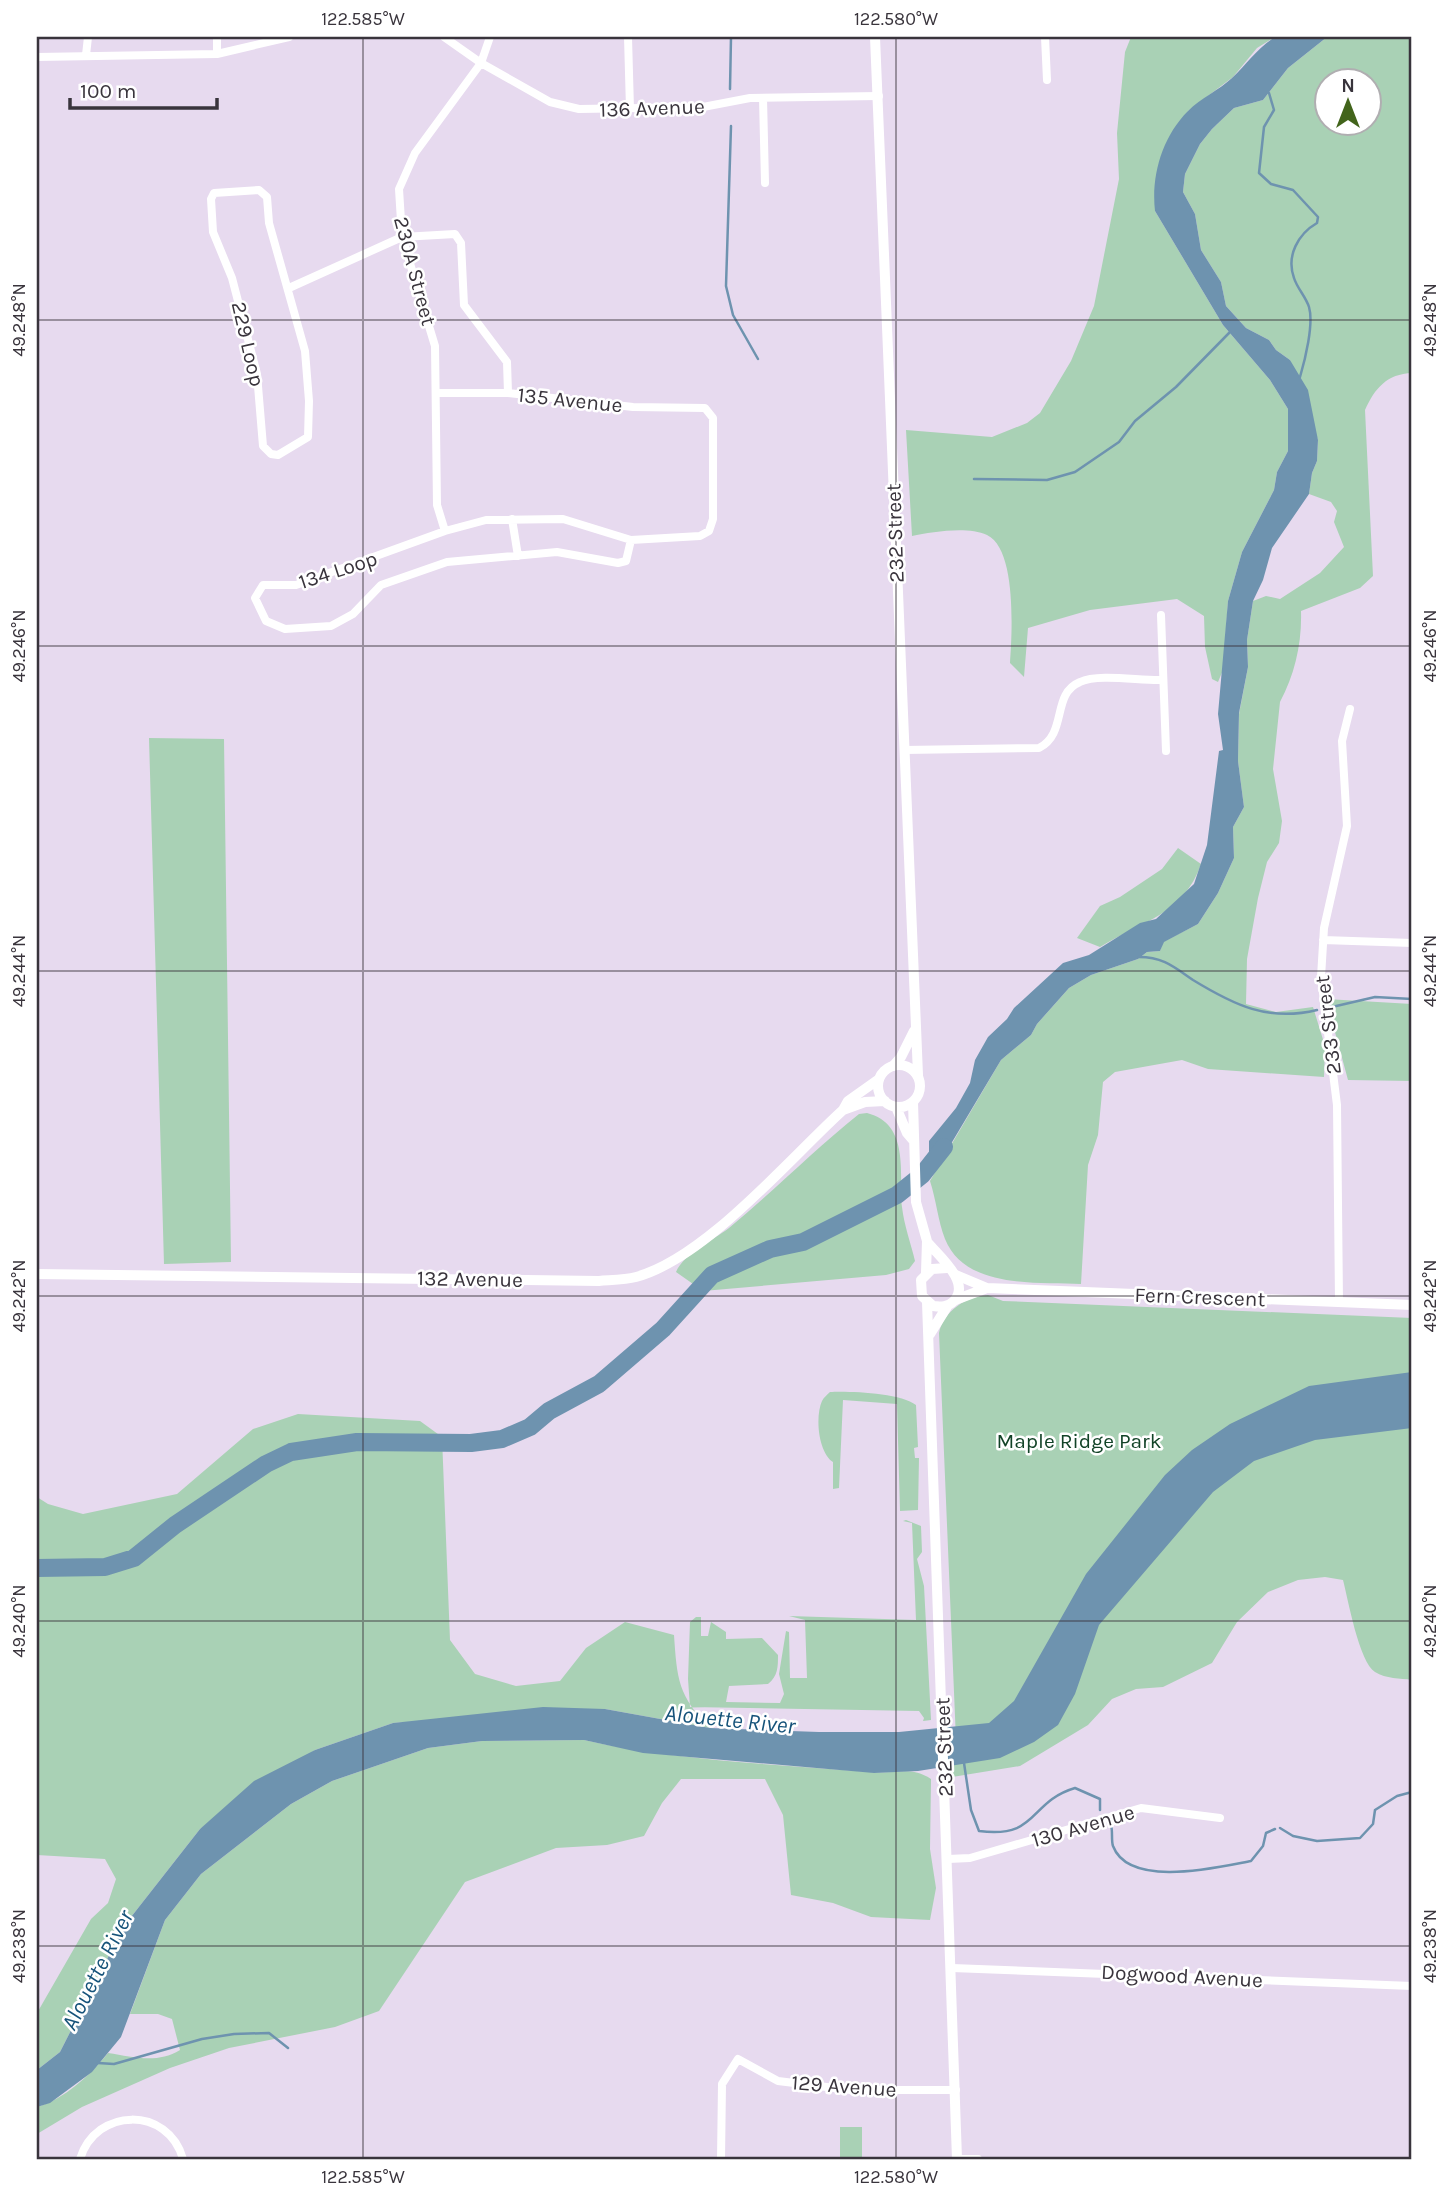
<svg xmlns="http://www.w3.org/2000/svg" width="1449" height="2196" viewBox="0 0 1449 2196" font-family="Karla,sans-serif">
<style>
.green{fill:#a9d1b5;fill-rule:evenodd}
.water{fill:#6e93af}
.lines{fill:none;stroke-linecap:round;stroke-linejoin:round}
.stream{stroke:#6e93af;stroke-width:2.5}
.river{stroke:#6e93af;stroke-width:18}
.minor{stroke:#fff;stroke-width:8}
.tertiary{stroke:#fff;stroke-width:10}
.secondary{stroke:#fff;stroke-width:10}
.ticks{fill:none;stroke:#39343c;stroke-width:2;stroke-opacity:0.45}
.labels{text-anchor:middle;stroke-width:5;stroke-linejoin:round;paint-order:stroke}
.street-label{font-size:21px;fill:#39343c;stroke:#fff}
.park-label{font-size:21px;fill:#124327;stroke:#fff}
.water-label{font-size:23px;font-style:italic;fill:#16537a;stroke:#fff}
.neatline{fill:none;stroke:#39343c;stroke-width:2.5}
.ticks-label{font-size:18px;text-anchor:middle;fill:#39343c}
</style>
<rect width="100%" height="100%" fill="#e7daef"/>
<path class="green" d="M1131,37H1275L1257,48L1233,77L1188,111L1155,211L1223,325L1270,380L1288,409V451L1277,472L1274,490L1242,552L1228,601L1223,670L1218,682L1212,679L1205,647L1204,616L1177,599L1090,610L1028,628L1024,677L1010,663C1012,634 1017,549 987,535C967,526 932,532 912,536L906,430L992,437L1027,423L1040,413L1071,361L1094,306L1119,179L1117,133L1125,52Z
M1327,37H1412V373C1387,374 1375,388 1365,410L1373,576L1360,588L1301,611C1302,643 1295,674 1280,702L1273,769L1282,821L1279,843L1267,862L1258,898L1247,959L1246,1004L1276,1012L1313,1007L1325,1046L1324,1077L1208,1069L1182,1060L1115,1072L1103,1082L1098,1135L1088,1165L1081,1284C1037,1282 965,1289 945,1239C938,1221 936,1199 930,1181L1001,1060L1031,1035L1037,1024L1069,988L1091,975L1138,959L1147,952L1160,951L1163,942L1198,924L1218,893L1234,858L1233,827L1244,807L1238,761L1239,714L1248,667L1247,640L1253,601L1266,596L1280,599L1320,573L1344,547L1334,522L1337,511L1331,502L1309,494L1312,473L1317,461L1318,440L1290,360L1276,350L1269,340L1246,328L1226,306L1221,282L1201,250L1195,214L1183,192L1185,174L1200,144L1212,129L1234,108L1263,100L1288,68ZM1326,80H1368V122H1326Z
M149,738L224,739L231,1262L164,1264Z
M1178,848L1201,864C1184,914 1141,922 1100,947L1077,938L1100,906L1120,897L1162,869Z
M1326,999L1412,1004V1081L1348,1080Z
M867,1113C910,1124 899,1173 902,1207C904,1225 911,1244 915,1261L909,1269L886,1275L703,1291L676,1272C685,1252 712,1241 729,1228C774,1191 814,1150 859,1114Z
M988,1295L1003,1301L1412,1318V1680C1400,1678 1386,1679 1375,1672C1359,1662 1348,1599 1343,1580L1325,1577L1298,1580L1268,1592L1237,1622L1212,1663L1163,1687L1136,1689L1112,1699L1088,1725L1020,1766L946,1778V1765L957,1764L939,1333C944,1310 966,1297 988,1295Z
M830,1392C849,1391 901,1393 916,1405L918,1447L914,1448L915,1458H919L918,1510L900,1511L897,1404L843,1400L839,1488L833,1489V1462C818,1452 815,1416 822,1401C824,1397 827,1395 830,1392Z
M298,1414L420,1421L442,1437L450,1640L475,1674L516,1686L560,1681L586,1648L625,1622L674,1635C677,1679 678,1696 710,1728L605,1709L393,1723L315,1750L200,1829L124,1926L60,2052L37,2070V2013L91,1919L108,1903L116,1879L105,1859L37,1855V1497L48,1504L83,1514L177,1494L253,1429Z
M906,1520L921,1526L922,1552L917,1559L924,1586L931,1720L923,1721L924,1718L919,1711L690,1707L688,1679L690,1622L696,1617H701V1636H708L711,1622L726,1632V1639L762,1638L778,1655C778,1667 778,1676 768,1684L729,1686L726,1702L780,1703L784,1694L779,1674L786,1631L789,1632L790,1678H807L805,1620L789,1616L916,1620L912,1523L903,1521Z
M584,1740C678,1761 774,1764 870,1772C893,1775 910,1765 931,1779L930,1849L936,1888L930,1920L871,1917L833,1903L791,1895L783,1815L765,1779H681L662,1803L644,1836L607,1845L556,1848L465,1882L379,2011L335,2027L229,2048L170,2068L82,2107L37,2134V2107C65,2099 90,2075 108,2053C134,2057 157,2064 180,2050L172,2019L158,2014H130L165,1920L201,1874L291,1804L332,1781L428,1748L482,1741Z
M840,2127H862V2159H840Z"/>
<path class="water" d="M1275,37H1327L1288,68L1263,100L1234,108L1212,129L1200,144L1185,174L1183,192L1195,214L1201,250L1221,282L1226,306L1246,328L1269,340L1276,350L1290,360L1308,390L1318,440L1317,461L1312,473L1309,494L1272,548L1263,580L1253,601L1247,640L1248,667L1239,713L1238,761L1244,807L1233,827L1234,858L1218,893L1198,924L1164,942L1160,951L1147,952L1138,959L1091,975L1069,988L1037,1024L1031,1035L1001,1060L939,1164L929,1168V1141L956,1108L970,1083L975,1060L988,1037L1007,1019L1014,1008L1063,963L1089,955L1140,923L1156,919L1194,884L1207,845L1219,751L1223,750L1218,714L1228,601L1242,552L1274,490L1277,472L1288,451V409L1270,380L1223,325L1155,211C1151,176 1162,137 1188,111C1201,98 1219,90 1232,78C1248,63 1257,48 1275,37Z
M1412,1372V1428L1315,1440L1254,1461L1213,1492L1099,1625L1075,1694L1058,1725L1034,1742L1000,1758L918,1771L874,1773L643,1753L584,1740L482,1741L428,1748L332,1781L291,1804L201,1874L165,1920L121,2037L92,2072L50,2103L37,2107V2070L60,2052L124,1926L200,1829L254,1781L315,1750L393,1723L543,1707L605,1709L710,1728L819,1732H899L989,1723L1014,1701L1086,1574L1165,1475L1192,1450L1230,1424L1309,1386Z"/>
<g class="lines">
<path class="stream" d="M730,89L731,37
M1269,93L1274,110L1264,127L1259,173L1271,184L1293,190L1318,217L1317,223C1298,234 1286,256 1294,278C1297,288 1306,297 1309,307C1314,324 1305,360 1300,377
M731,126L726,286L733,315L758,359
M974,479L1047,480L1075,472L1119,442L1135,421L1176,387L1230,332
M1139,957C1163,957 1174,967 1193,980C1234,1005 1268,1022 1317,1010
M1332,1007L1375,997L1412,999
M964,1763L971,1810L979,1831C1039,1839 1028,1802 1075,1788L1100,1799V1810
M1111,1825C1113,1832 1111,1840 1113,1846C1129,1889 1219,1867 1251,1861L1263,1846L1266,1833L1275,1829
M1280,1828L1293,1836L1317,1841L1360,1838L1373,1824L1375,1810L1397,1796L1412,1792
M98,2063L114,2064L202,2039L234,2034L269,2033L288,2048"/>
<path class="river" d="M37,1568L105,1567L134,1558L175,1525L266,1464L291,1452L357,1442L471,1443L502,1439L530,1427L549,1411L599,1384L663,1329L712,1275L770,1249L803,1242L897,1195L922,1175L944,1147"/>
<path class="minor" d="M444,37L481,63L550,102L579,109L703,107L750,98L879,96
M628,37L630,109
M1045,37L1047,80
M217,54V37
M86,55L88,37
M37,57L217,54L289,37
M763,98L765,183
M259,190L267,197L269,223L305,351L309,401L308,437L278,455L271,454L263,446L257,374L232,278L213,232L211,199L214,193Z
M289,288L402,237L455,234L461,243L464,305L507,362L508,393
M436,393H508L633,407L705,408L713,418V519L709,531L700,536L631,540L626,561L618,563L557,552L447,562L381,585L353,614L331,626L285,629L266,621L255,598L263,585H296L445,531L486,520L563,519L631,540
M512,519L518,556
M445,531L437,505L435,346L402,237L399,189L415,153L481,63L490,37
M1161,615L1166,751
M904,750L1039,748C1068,733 1051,694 1080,682C1099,673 1140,681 1162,680
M1323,940L1412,943
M1339,1302L1337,1105L1321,977L1324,928L1347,826L1342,741L1350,709
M948,1859L970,1858L1141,1808L1220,1818
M952,1968L1412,1986
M80,2159C96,2107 168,2106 183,2159
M721,2159L722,2084L738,2059L778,2081L851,2090H956
M957,2159H978"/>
<path class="tertiary" d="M875,37L918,1075
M893,1066L901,1057L914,1031
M956,1275L987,1288L1412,1305
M955,1300L987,1288"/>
<path class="secondary" d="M878 1086a21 21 0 1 1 42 0a21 21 0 1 1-42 0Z
M913,1102L916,1202L927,1241L926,1273
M896,1107L907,1133L913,1140
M843,1110L848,1101L879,1079
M929,1244C940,1257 971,1283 954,1301C948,1307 941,1307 933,1306L922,1296L921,1280L932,1269L947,1268
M37,1274L599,1281C611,1280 625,1280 636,1277C706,1258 789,1159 843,1110L865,1102L885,1101
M927,1302L957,2159
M930,1334L948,1305"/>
</g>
<path class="ticks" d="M363,37V2159M896,37V2159M37,320H1412M37,646H1412M37,971H1412M37,1296H1412M37,1621H1412M37,1946H1412"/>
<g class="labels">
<g class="street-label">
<text transform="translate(652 108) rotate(-2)" y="7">136 Avenue</text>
<text transform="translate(415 271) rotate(75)" y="7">230A Street</text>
<text transform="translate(248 344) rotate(77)" y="7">229 Loop</text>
<text transform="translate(570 400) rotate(6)" y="7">135 Avenue</text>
<text transform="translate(895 533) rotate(-92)" y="7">232 Street</text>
<text transform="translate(338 570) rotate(-18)" y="7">134 Loop</text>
<text transform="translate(1328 1025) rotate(-97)" y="7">233 Street</text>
<text transform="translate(470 1279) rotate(1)" y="7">132 Avenue</text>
<text transform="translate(1200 1297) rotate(2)" y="7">Fern Crescent</text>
<text transform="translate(944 1747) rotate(-92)" y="7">232 Street</text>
<text transform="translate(1083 1826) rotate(-16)" y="7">130 Avenue</text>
<text transform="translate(1182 1976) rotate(3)" y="7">Dogwood Avenue</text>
<text transform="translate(844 2086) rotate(4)" y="7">129 Avenue</text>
</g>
<g class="park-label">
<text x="1079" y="1448">Maple Ridge Park</text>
</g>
<g class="water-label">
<text transform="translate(730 1719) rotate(6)" y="8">Alouette River</text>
<text transform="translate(97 1970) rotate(-63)" y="8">Alouette River</text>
</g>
</g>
<rect width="1449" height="2196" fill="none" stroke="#ffffff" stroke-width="77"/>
<g transform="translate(1348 102)"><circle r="33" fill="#ffffff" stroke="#b0aeb1" stroke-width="2"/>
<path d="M0-5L12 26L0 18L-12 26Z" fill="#42641b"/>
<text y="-10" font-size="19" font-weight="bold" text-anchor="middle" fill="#39343c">N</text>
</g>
<path d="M70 98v10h147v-10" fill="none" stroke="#39343c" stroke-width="3.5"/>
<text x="80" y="98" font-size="21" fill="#39343c" stroke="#ffffff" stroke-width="5" paint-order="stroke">100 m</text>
<rect x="38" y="38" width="1372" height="2120" class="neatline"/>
<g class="ticks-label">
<text x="363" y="25">122.585°W</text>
<text x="896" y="25">122.580°W</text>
<text transform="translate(19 320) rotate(-90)" y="6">49.248°N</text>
<text transform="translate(1430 320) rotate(-90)" y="6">49.248°N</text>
<text transform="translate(19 646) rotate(-90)" y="6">49.246°N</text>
<text transform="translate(1430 646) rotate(-90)" y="6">49.246°N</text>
<text transform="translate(19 971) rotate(-90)" y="6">49.244°N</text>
<text transform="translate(1430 971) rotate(-90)" y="6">49.244°N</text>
<text transform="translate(19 1296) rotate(-90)" y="6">49.242°N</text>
<text transform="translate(1430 1296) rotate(-90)" y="6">49.242°N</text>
<text transform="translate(19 1621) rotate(-90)" y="6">49.240°N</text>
<text transform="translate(1430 1621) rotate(-90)" y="6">49.240°N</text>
<text transform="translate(19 1946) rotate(-90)" y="6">49.238°N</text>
<text transform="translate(1430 1946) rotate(-90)" y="6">49.238°N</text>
<text x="363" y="2183">122.585°W</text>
<text x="896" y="2183">122.580°W</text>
</g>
</svg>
